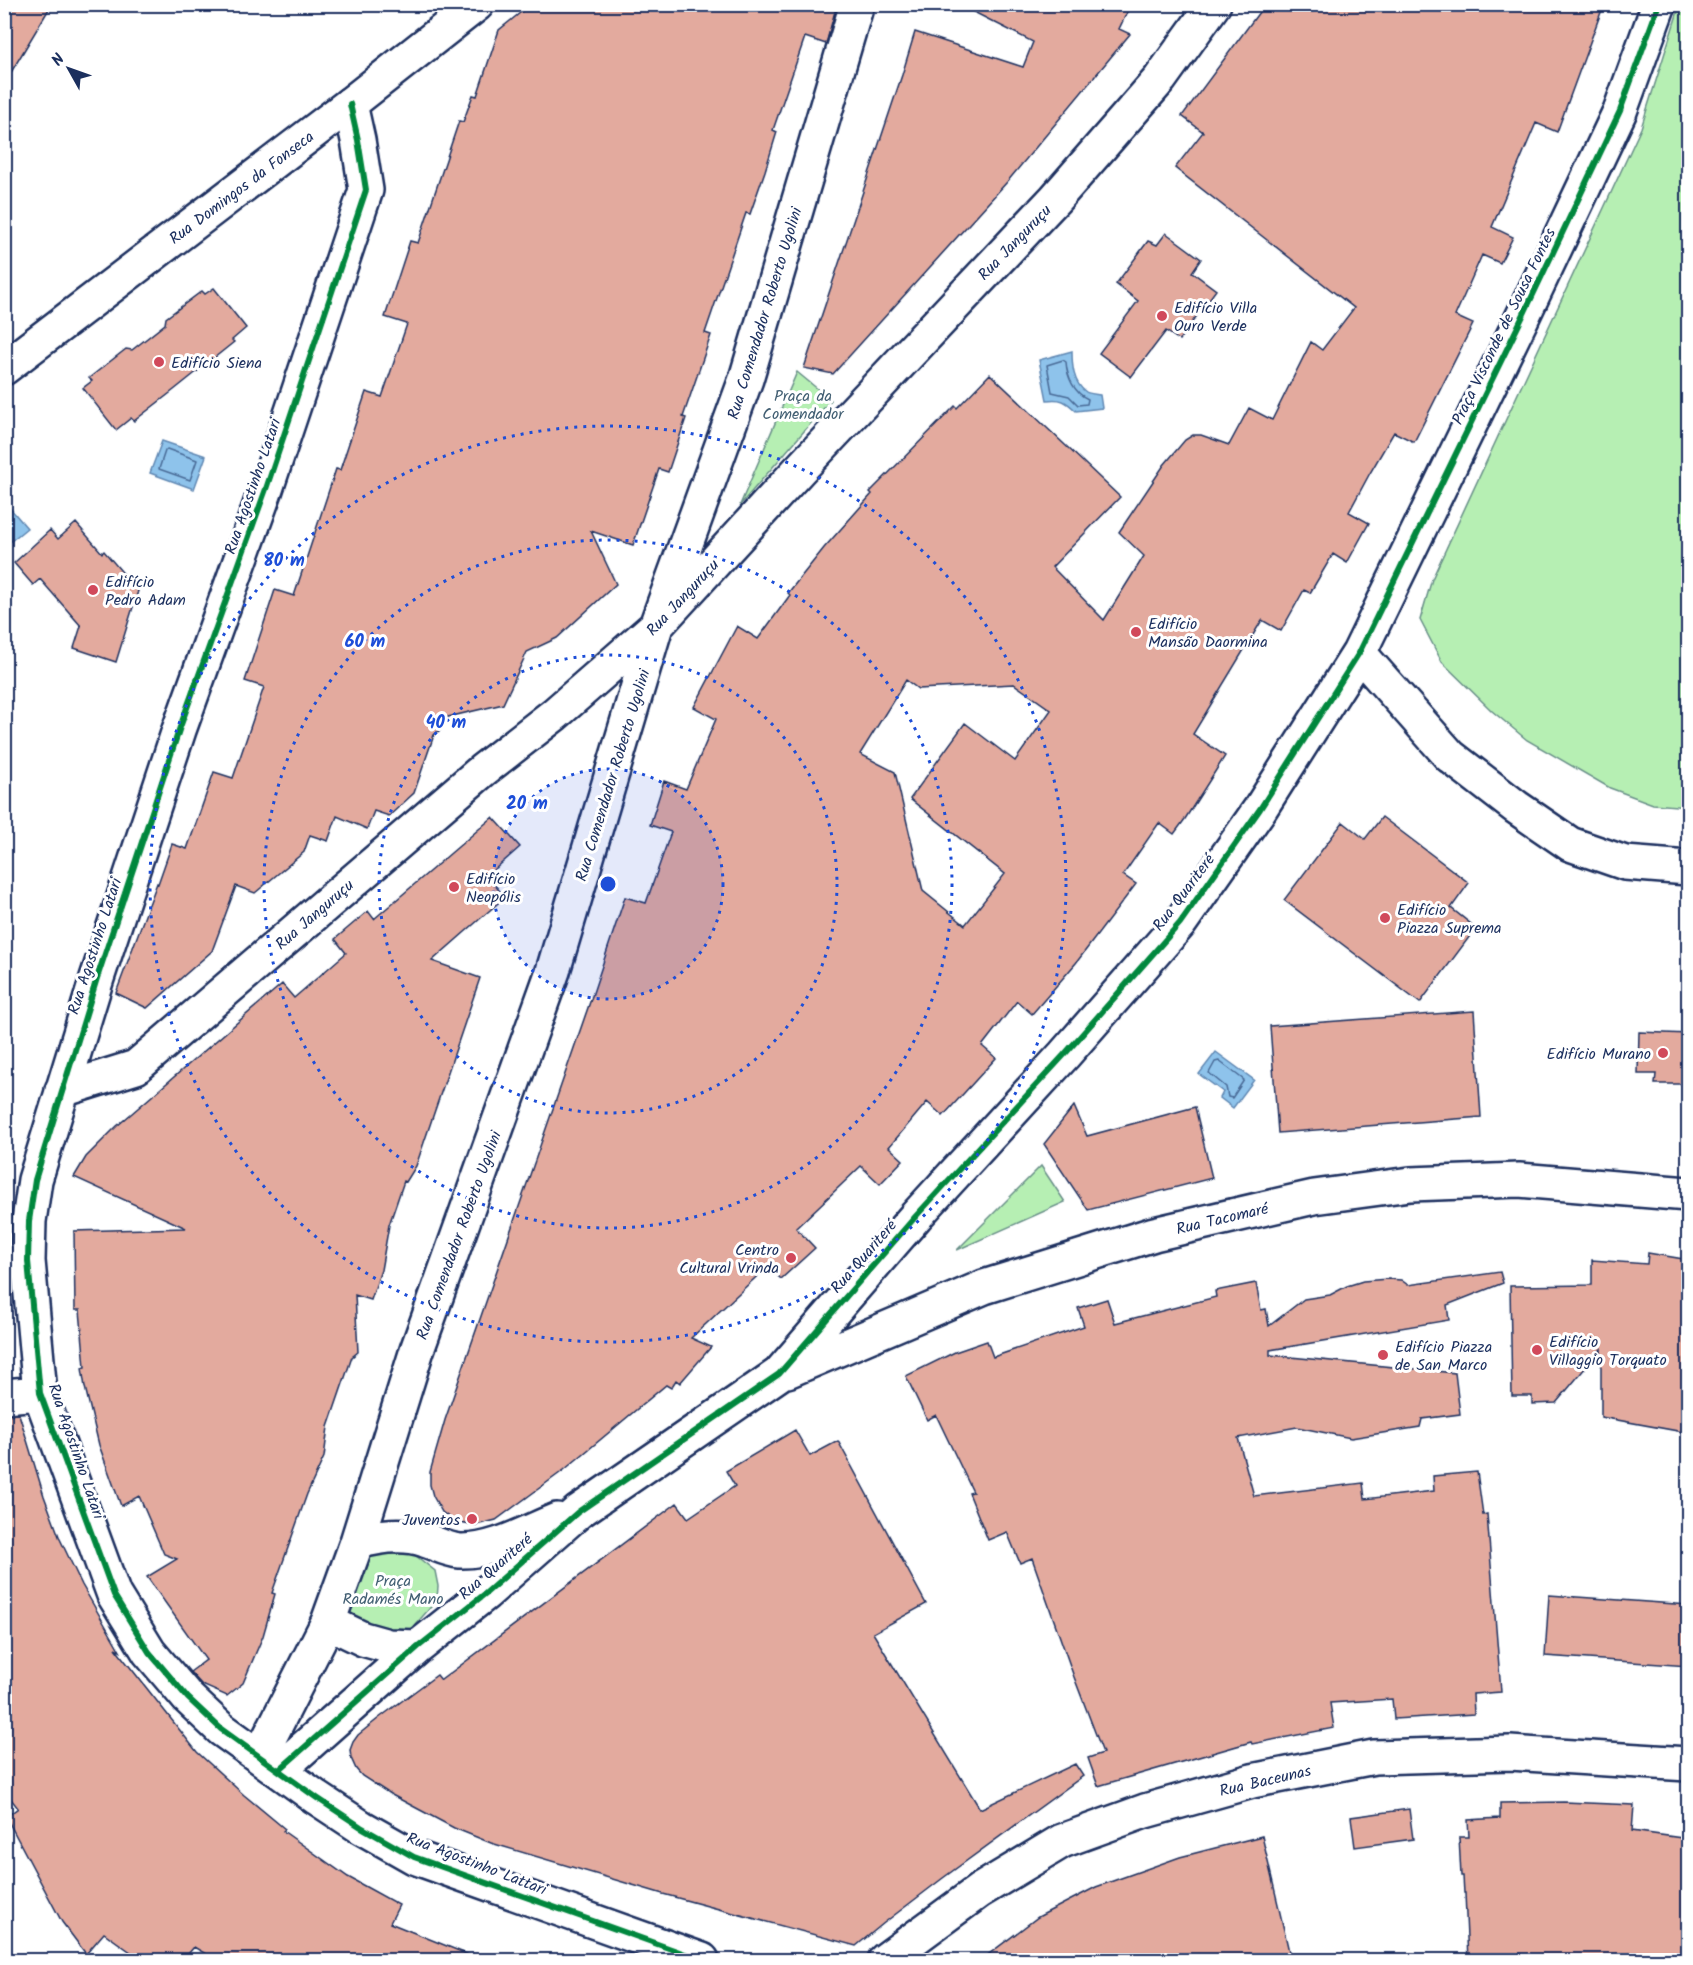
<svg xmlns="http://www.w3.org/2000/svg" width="1693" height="1965" viewBox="0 0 1693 1965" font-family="Kalam,sans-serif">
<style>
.green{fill:#b6efb3;stroke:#688f88;stroke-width:1.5}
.water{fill:#8ec3eb;stroke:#6088b3;stroke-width:1.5}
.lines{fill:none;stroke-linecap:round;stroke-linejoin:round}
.shore{stroke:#496a96;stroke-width:1.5}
.building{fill:#e3aa9e;stroke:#1b2f5e;stroke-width:1.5;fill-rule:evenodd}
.minor-casing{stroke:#1b2f5e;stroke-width:38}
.tertiary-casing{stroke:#1b2f5e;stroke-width:38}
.minor{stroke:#fff;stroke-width:33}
.tertiary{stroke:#fff;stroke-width:33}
.cycleway-casing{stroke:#fff;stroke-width:10}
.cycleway{stroke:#00873e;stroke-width:6}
.ring{fill:none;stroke:#1d4ed8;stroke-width:3;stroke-dasharray:3 6}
.poi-dot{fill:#d1495b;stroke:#fff;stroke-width:2}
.labels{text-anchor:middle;stroke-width:6;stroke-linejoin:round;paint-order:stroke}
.street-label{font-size:16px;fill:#1b2f5e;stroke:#fff}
.poi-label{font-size:16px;fill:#1b2f5e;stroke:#fff;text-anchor:start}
.park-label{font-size:16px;fill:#425f73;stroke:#fff}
.centre{fill:#1d4ed8;stroke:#fff;stroke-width:3}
.ring-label{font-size:18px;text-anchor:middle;font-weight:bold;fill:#1d4ed8;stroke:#fff;stroke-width:6;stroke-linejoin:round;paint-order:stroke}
</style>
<rect width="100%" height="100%" fill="#fff"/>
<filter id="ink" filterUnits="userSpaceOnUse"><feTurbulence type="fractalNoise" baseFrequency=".0167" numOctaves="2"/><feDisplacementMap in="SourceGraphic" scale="12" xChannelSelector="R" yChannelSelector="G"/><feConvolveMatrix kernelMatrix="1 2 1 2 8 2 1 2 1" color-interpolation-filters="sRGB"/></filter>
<g filter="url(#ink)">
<path class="green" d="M1680,5H1688V807L1653,804L1610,788L1527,740L1492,711L1442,662L1420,620L1432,579L1641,128Z
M797,372L831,400L740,505Z
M1041,1166L1065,1202L957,1250Z
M401,1544L435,1571L438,1586L437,1600L408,1633L395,1638L340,1617L365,1555Z"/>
<path class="water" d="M1072,351C1072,365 1073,383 1086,392C1089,394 1096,394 1100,395L1102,408L1076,411C1066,401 1061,398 1047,400L1039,360Z
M162,441L206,456L194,489L150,473Z
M4,501L27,528L5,546H4Z
M1216,1052L1254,1080L1233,1108L1220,1098L1223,1092L1199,1074Z"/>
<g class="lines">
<path class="shore" d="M1063,360L1066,362C1067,377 1074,393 1088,399L1087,404L1078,405L1069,396L1052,392L1047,365Z
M167,449L197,460L190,480L159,469L165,451Z
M1219,1061L1244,1080L1232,1098L1228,1097L1226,1087L1209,1073L1215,1062Z"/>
</g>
<path class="building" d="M4,4H52L4,84Z
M531,4H837L826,44L805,37L773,130L777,132L765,171L750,214L746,213L705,333L711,335L683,417L686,418L668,472L659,469L633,545L591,531L616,584L557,638L527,652L503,704L444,718L440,730L434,735L414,793L389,816L374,811L367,829L337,816L328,841L310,835L304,852L255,893L236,886L212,951L147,1008L116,993L157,883L158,884L172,844L187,849L214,772L233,778L264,687L245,681L275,590L294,596L336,469L340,470L366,392L382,397L407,324L385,317L410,241L418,243L459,121L463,122L473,95L477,96L499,30Z
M958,4H1131L1119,29L1130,34L1007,182L833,374L804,368L902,75L915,32L1023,67L1033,42Z
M1265,4H1604L1557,132L1536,123L1492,227L1513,237L1500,263L1482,255L1455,316L1473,324L1414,442L1394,432L1370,473L1349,512L1369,523L1347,563L1333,554L1310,593L1304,590L1281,631L1262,620L1193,734L1225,756L1185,819L1174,834L1159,823L1123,875L1136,884L1076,963L1032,1014L1017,1001L982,1046L996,1058L943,1116L927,1102L889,1147L903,1160L880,1184L861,1166L796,1228L815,1248L781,1279L768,1266L691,1338L711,1347L680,1383L676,1380L671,1388L666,1385L564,1470L496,1520L476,1525L454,1521L442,1512L433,1496L430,1485V1472L445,1420L591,999L625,897L646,903L671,832L650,825L664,781L686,789L716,719L694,707L737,626L758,639L790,595L788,593L824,548L872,494L870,492L955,406L957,408L990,374L1120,497L1052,567L1104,620L1144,556L1119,532L1164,465L1185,440L1193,435H1201L1229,445L1249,408L1272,420L1311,342L1322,350L1354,308L1175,168L1203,132L1182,116ZM906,680L918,689L1014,684L1051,710L1015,761L965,723L910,799L1005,874L965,925L923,891L895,772L860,754Z
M1166,233L1201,259L1192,272L1216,290L1179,340L1166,331L1131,377L1099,353L1138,301L1116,284L1148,241L1157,245Z
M214,288L246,328L232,340L234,342L174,390L134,421L131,418L116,430L83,388L92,381L89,378L126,349L132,350L165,324L166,318L202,291L205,294Z
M76,523L102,553L104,551L138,591L116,662L74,648L81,626L40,579L33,585L14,563L50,530L58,539Z
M493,817L520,847L487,876L505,897L432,961L480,978L416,1166L406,1182L404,1181L389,1225L381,1270L371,1300L355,1295L358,1352L352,1357L328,1427L324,1457L307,1494L272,1593L275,1594L263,1636L243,1683L227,1696L202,1685L190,1672L206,1660L147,1577L177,1559L164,1554L139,1496L121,1506L99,1445L85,1387L82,1368L85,1367L80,1310H75L74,1231L186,1228L74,1177L86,1157L117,1126L282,984L294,998L346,953L335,939L368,911L374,919Z
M1382,817L1469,883L1451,908L1476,928L1420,1003L1284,900L1343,822L1365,839Z
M1474,1011L1481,1117L1278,1133L1270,1026Z
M1639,1032L1689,1034V1084H1655L1656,1074H1638Z
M1074,1106L1087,1136L1195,1107L1212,1178L1088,1210L1044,1144Z
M1648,1253L1689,1260V1433L1601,1417V1349L1556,1403L1532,1404V1396H1512L1510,1286L1592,1285V1260L1647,1264Z
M1500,1272L1503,1283L1447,1305L1449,1320L1270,1350V1355L1455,1373L1460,1414L1422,1419L1420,1427L1351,1438L1297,1427L1238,1438L1254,1496L1363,1483L1365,1499L1434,1491L1433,1476L1477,1472L1483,1515L1487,1514L1501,1692L1473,1694L1474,1714L1394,1719L1392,1699L1330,1703L1334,1728L1252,1744L1251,1742L1098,1786L1088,1758L1103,1753L1074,1677L1032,1558L1020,1563L1007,1532L988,1540L969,1493L973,1492L936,1415L927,1420L906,1376L955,1352L987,1341L993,1357L1084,1326L1078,1308L1107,1299L1115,1323L1216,1297L1215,1291L1256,1283L1261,1310L1266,1309L1269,1326L1304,1299L1330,1295L1347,1286L1363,1281L1388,1279L1401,1280L1408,1285Z
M19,1414L44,1496L60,1539L82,1585L120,1651L115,1648L197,1752L244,1795L285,1829L283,1831L348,1877L399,1905L390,1923L479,1959V1960H216L194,1947L183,1960H142L104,1933L86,1954L62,1922L6,1817L18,1808L4,1790V1415Z
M795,1430L810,1456L838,1441L926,1604L873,1633L980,1809L1075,1764L1083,1776L943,1878L884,1923L856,1946L663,1894L491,1843L454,1828L390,1794L362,1776L356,1769L351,1758L350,1750L353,1742L358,1735L379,1718L437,1675L441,1680L677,1503L688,1518L735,1486L726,1471Z
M1549,1595L1689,1605V1666L1545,1656Z
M1564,1802L1634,1805L1632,1831L1689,1839V1960H1468L1465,1893H1464L1463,1876H1461L1459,1837H1469L1468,1820L1500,1818V1803Z
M1409,1809L1413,1839L1355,1847L1351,1817Z
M1262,1836L1291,1960H981L1038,1917L1096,1887L1180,1857Z"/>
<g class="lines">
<defs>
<path id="minor" d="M350,104L358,140L366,190L266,489L179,730L97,978L35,1180L29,1221L28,1261L40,1393L114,1595L149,1652L188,1698L221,1729L317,1798L361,1827L414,1857L702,1960
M1359,653L1450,756L1516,807L1570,844L1625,863L1688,868
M62,1090L136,1067L483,770L555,714L656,626L800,469L1055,199L1160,79L1214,4
M787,1371L984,1287L1154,1234L1314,1197L1410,1184L1519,1180L1688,1194
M4,1396L40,1393
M357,1542C379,1536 403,1532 425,1540C437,1544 447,1550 460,1551C493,1552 527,1532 557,1520
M328,1622L363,1639L388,1646L418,1647
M260,1756L328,1622L357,1542L417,1350L553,971L656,626L746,379L857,4
M279,1770L418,1647L486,1593L578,1512L779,1374L916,1216L1064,1055L1180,923L1260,809L1359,653L1521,320L1620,111L1659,4
M885,1960L979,1891L1062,1841L1145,1811L1252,1781L1374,1757L1510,1753L1688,1764"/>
<path id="tertiary" d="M4,368L350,104L477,4"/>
</defs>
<use href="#minor" class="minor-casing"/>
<use href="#tertiary" class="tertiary-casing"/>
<use href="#minor" class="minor"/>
<use href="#tertiary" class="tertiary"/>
<defs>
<path id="cycleway" d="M350,104L358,140L366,190L266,489L179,730L97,978L35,1180L29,1221L28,1261L40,1393L114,1595L149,1652L188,1698L221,1729L317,1798L361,1827L414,1857L702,1960
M279,1770L418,1647L486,1593L578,1512L779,1374L916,1216L1064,1055L1180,923L1260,809L1359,653L1521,320L1620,111L1659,4"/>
</defs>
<use href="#cycleway" class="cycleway-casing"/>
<use href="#cycleway" class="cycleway"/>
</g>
</g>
<circle cx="608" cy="884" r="115" fill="#1d4ed8" fill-opacity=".12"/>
<g class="ring">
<circle cx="608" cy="884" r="115"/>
<circle cx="608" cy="884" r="229"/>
<circle cx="608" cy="884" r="344"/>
<circle cx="608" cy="884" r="458"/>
</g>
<g class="poi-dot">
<circle cx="1162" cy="316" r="6"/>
<circle cx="159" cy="362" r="6"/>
<circle cx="93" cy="590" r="6"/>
<circle cx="1136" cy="632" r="6"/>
<circle cx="454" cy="887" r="6"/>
<circle cx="1385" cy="918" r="6"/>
<circle cx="1663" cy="1053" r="6"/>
<circle cx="791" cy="1258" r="6"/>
<circle cx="1537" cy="1350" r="6"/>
<circle cx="1383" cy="1355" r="6"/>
<circle cx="472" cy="1519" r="6"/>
</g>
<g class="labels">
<g class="street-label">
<text transform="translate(241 187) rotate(-37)" y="6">Rua Domingos da Fonseca</text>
<text transform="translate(1014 242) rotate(-46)" y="6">Rua Janguruçu</text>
<text transform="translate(764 313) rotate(-73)" y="6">Rua Comendador Roberto Ugolini</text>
<text transform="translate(1503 326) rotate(-64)" y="6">Praça Visconde de Sousa Fontes</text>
<text transform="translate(252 486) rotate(-71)" y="6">Rua Agostinho Latari</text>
<text transform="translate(682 597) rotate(-47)" y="6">Rua Janguruçu</text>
<text transform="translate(612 775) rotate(-73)" y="6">Rua Comendador Roberto Ugolini</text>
<text transform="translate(1183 892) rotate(-53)" y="6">Rua Quariteré</text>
<text transform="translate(314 914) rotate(-41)" y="6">Rua Janguruçu</text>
<text transform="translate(94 946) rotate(-72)" y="6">Rua Agostinho Latari</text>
<text transform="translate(1222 1218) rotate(-13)" y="6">Rua Tacomaré</text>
<text transform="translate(458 1235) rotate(-70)" y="6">Rua Comendador Roberto Ugolini</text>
<text transform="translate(863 1256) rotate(-49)" y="6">Rua Quariteré</text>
<text transform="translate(77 1451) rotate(71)" y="6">Rua Agostinho Latari</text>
<text transform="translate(495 1566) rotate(-41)" y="6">Rua Quariteré</text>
<text transform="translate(1265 1780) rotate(-13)" y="6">Rua Baceunas</text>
<text transform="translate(477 1863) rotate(21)" y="6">Rua Agostinho Lattari</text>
</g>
<g class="poi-label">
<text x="1174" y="313">Edifício Villa<tspan x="1174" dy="18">Ouro Verde</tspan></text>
<text x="171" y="368">Edifício Siena</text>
<text x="105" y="587">Edifício<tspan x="105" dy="18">Pedro Adam</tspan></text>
<text x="1148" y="629">Edifício<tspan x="1148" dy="18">Mansão Daormina</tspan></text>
<text x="466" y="884">Edifício<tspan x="466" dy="18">Neopólis</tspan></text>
<text x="1397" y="915">Edifício<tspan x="1397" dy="18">Piazza Suprema</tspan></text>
<text x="1651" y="1059" text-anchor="end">Edifício Murano</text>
<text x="779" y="1255" text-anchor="end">Centro<tspan x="779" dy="18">Cultural Vrinda</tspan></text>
<text x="1549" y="1347">Edifício<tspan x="1549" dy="18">Villaggio Torquato</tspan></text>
<text x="1395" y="1352">Edifício Piazza<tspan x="1395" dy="18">de San Marco</tspan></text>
<text x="460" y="1525" text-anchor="end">Juventos</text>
</g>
<g class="park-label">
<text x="803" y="401">Praça da<tspan x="803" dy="18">Comendador</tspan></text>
<text x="393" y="1586">Praça<tspan x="393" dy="18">Radamés Mano</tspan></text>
</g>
</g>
<circle cx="608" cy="884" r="9" class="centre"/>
<g class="ring-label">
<text x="284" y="566">80 m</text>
<text x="365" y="647">60 m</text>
<text x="446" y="728">40 m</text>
<text x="527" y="809">20 m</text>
</g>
<rect width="1693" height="1965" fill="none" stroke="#fff" stroke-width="24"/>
<rect x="12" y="12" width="1669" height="1941" fill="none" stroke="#1b2f5e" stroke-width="2" filter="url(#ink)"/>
<g transform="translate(69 69) rotate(310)" stroke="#ffffff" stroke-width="4.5" paint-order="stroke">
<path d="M0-4.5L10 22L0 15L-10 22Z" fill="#1b2f5e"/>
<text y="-9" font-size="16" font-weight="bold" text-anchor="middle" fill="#1b2f5e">N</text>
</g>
</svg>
